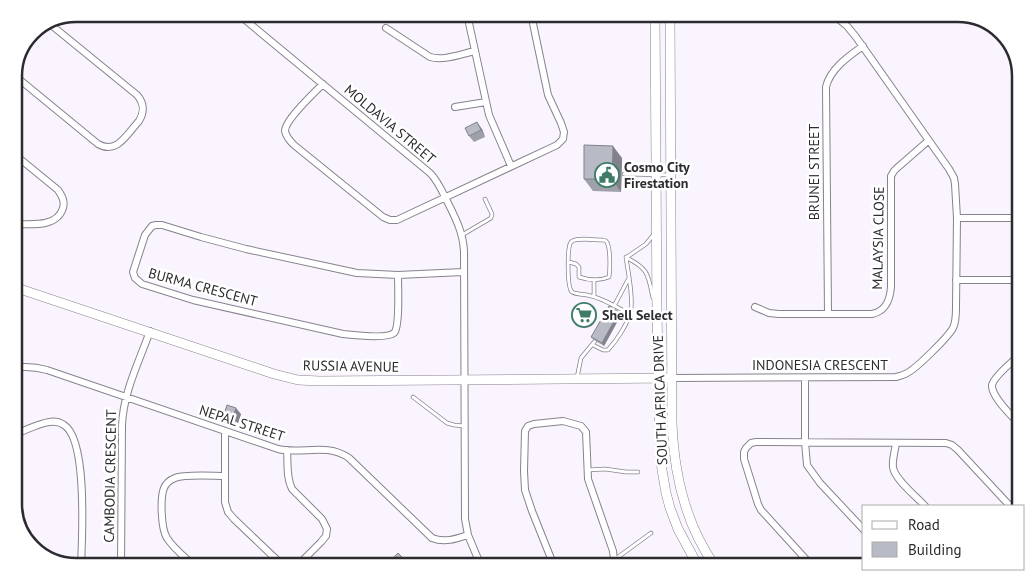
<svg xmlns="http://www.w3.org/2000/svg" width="1035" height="580" viewBox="0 0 1035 580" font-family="'PT Sans',sans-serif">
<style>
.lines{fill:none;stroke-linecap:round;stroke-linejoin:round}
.service-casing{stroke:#87828d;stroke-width:4.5}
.minor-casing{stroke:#87828d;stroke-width:8}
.tertiary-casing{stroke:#87828d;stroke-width:10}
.service{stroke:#fff;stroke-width:3}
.minor{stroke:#fff;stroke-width:6}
.tertiary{stroke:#fff;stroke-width:9}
.wall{fill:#9ea0aa}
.shaded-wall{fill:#81828b}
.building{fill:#b8bac6;stroke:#81828b}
.labels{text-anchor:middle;stroke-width:5;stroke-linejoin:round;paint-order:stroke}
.street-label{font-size:14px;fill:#2d2b2f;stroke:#fff}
.poi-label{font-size:14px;font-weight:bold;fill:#2d2b2f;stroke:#fff;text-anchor:start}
.rim{fill:none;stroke:#2d2b2f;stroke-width:2.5}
</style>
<rect width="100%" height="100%" fill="#f9f4fe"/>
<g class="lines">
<defs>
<path id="service" d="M624,174L670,175
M462,235L491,218L492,214L485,199
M627,257L646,244L654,234
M627,258C649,269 648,275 653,298
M569,262L576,264L579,267V277C588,280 600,281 609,277C610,270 611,246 606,241C605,240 603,240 602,240C595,240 575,237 571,242C567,247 567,288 572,292C577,295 586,294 591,296C602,298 620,309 630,314
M594,296V280
M614,306L629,278
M593,345L603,350H608C617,340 630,321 631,308C633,293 628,273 626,257
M577,378L581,358L595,341
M413,397L447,423L454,425L464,426
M587,470L605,469L626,472H638
M614,560L651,533"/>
<path id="minor" d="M136,14C144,19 152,20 159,14
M238,14L430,173C438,181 442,191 447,201C455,217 463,232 464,251L465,519L468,535L481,566
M467,14L489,115L511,166
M386,28L430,57C444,61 461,54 475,51
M14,75L98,144C117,155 127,134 139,121C145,111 144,103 137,95L50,24
M323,84C314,93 285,120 285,131C286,137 290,141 294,145L383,217L390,220H397L557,145L563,139L564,132L561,123L548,95L531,14
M455,107L486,102
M14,154L58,190C62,196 65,201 63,208C57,228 30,224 14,224
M957,218H1021
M1018,218V174L1021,160
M398,275C398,285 400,327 394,333C387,339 352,335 343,334L193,300L142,284L135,278L133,272L145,235L152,226L156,225H162L201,237L246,249L357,273L398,275L463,272
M956,280H1021
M755,307L769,313L779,314H872C886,311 890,300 891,287V176L894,171L897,168L928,141
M828,313L826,87C830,69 849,56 863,46
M1021,354C1014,360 994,376 992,385C991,397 1013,417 1021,426
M14,368C25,366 36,367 47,370L278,449C302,455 326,442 349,458L432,538C444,543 456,539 468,535
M672,378L896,377C900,376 904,375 907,373C917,368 948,337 953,328C956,322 956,315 956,308L957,218L955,184L954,178L949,169L856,37L847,26L832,14
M805,378V442L807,465L820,483L864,530
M225,431V502L228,512L234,519L277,560L282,564L287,566
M14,436C21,431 30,428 38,425C46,422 56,419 64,425C88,440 82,539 81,566
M896,443C895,451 892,460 893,467C894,479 917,497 925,506
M287,450C288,463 286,477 292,489L322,519L327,529L326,536L321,542L299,564L296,566
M14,463L17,479L18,521
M121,566L122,426C123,393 139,362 150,331
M194,566C186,558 173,548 167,538C161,529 160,498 164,488C166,483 170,480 175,478C185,474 213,476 225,476
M554,566L532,511L525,490L524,471L525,431L528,426L534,424L563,421L581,426L586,432L588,479L613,551L614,560L610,566
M812,566L761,510L758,504L744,459V452L746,448L751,443L756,442L946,443L952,445L958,450L1010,506"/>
<path id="tertiary" d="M655,14L657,313L660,447L662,470L666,493L670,508L678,529L698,566
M670,14L672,423C674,474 685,524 715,566
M14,287L274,374L298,380L320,381L672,378"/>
</defs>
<use href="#service" class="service-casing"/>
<use href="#minor" class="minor-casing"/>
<use href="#tertiary" class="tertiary-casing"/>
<use href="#service" class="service"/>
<use href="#minor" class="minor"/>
<use href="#tertiary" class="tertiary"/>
</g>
<path class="wall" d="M482,129L485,137L474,142L469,136Z
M622,158L621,192L593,191L584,179Z
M621,315L604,346L594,340L591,337Z
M224,414H241L238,423L229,420Z"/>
<path class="shaded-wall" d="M477,122L482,129L485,137L481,130Z
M613,146L622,158L621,192L612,179Z
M619,312L621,315L604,346L602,343Z
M236,408L241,414L238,423L233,417Z"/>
<path class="building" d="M477,122L481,130L469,136L465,128Z
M584,145L613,146L612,179H584Z
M609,306L619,312L602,343L591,337Z
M227,405L236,408L233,417L224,414Z
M398,553L408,563L405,566H385Z"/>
<defs>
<symbol id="civic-ring" viewBox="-11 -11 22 22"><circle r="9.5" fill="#fff" stroke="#3e7c69" stroke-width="1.5"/><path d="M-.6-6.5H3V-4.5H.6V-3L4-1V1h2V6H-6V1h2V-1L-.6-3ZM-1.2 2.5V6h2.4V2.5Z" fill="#3e7c69"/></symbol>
<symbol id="supermarket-ring" viewBox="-11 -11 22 22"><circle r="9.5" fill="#fff" stroke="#3e7c69" stroke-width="1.5"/><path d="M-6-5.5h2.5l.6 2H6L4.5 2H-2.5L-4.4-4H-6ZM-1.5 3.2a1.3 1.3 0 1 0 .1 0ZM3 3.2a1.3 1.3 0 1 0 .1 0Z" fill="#3e7c69"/></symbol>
</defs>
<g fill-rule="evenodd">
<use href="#civic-ring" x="593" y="161" width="28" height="28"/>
<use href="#supermarket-ring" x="570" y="301" width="28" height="28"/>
</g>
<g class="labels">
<g class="street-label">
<text transform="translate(390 124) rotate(40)" y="5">MOLDAVIA STREET</text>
<text transform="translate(814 172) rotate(-90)" y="5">BRUNEI STREET</text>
<text transform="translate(878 238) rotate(-89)" y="5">MALAYSIA CLOSE</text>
<text transform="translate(203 287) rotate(15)" y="5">BURMA CRESCENT</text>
<text x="820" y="370">INDONESIA CRESCENT</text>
<text transform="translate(351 366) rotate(1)" y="5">RUSSIA AVENUE</text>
<text transform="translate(660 400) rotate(-92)" y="5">SOUTH AFRICA DRIVE</text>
<text transform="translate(242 423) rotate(18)" y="5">NEPAL STREET</text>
<text transform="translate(110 476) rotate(-89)" y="5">CAMBODIA CRESCENT</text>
</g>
<g class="poi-label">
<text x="624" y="172">Cosmo City<tspan x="624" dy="16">Firestation</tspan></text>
<text x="602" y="320">Shell Select</text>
</g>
</g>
<path d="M0 0H1035V580H0ZM76 22H958A54 54 0 0 1 1012 76V504A54 54 0 0 1 958 558H76A54 54 0 0 1 22 504V76A54 54 0 0 1 76 22Z" fill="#fff" fill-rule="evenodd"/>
<path class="rim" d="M76 22H958A54 54 0 0 1 1012 76V504A54 54 0 0 1 958 558H76A54 54 0 0 1 22 504V76A54 54 0 0 1 76 22Z"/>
<rect x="862" y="505" width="162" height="65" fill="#ffffff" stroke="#abaaac"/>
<rect x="872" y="521" width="25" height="8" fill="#ffffff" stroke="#abaaac"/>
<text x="908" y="530" font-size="15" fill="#2d2b2f">Road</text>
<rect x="872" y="542" width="25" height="15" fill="#b8bac6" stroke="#abaaac"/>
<text x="908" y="555" font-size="15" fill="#2d2b2f">Building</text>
</svg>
